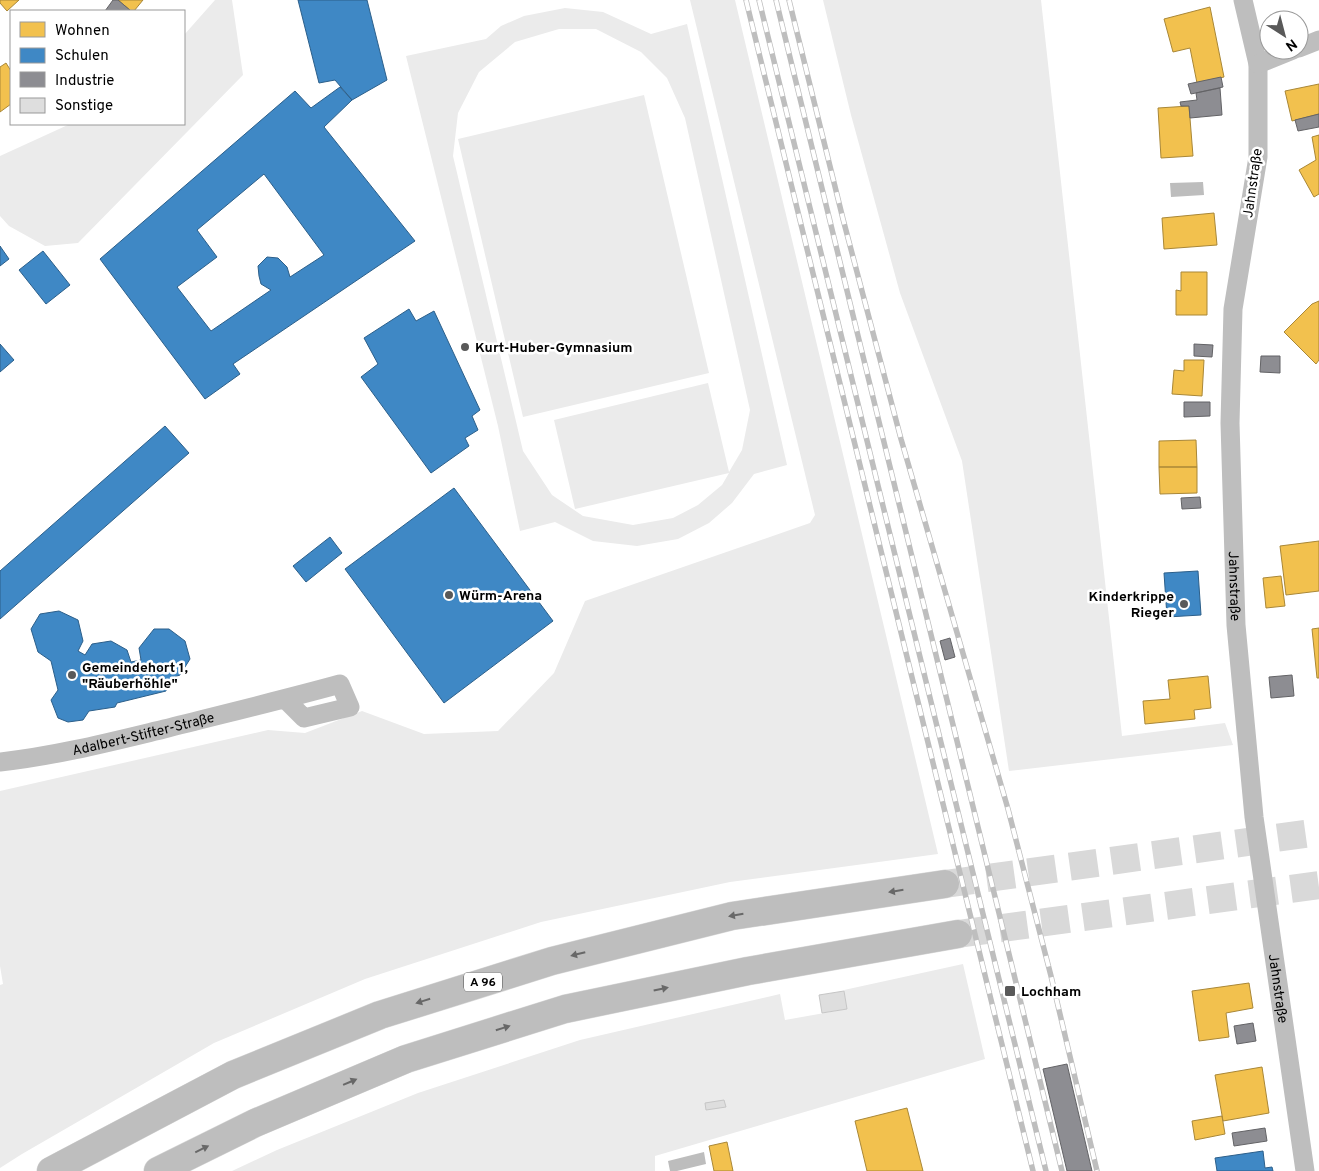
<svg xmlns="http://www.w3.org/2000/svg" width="1319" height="1171" viewBox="0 0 1319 1171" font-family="Overpass,sans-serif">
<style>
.green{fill:#ebebeb;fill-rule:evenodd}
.water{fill:#bdbdbd}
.homes{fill:#f2c14e;stroke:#a98737}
.schools{fill:#3f88c5;stroke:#2c5f8a;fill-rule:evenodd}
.industry{fill:#8d8d92;stroke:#636366}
.building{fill:#dedede;stroke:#c6c6c6}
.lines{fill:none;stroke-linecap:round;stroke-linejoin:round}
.motorway-tunnel{stroke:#d9d9d9;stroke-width:28;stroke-dasharray:28 14;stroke-linecap:butt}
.motorway-casing{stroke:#dbdbdb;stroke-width:29}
.minor{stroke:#bebebe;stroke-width:19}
.motorway{stroke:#bebebe;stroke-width:28}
.rail-casing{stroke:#bebebe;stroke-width:5.5}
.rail{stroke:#fff;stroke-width:4;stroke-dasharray:11;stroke-linecap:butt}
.oneway{fill:#686868}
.poi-dot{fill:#595959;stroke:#fff;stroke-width:2}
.labels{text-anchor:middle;stroke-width:5;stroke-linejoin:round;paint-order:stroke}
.shield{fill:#fff;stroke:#4c4c4c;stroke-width:1}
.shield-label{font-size:12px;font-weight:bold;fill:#000}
.street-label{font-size:14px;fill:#000;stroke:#fff}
.poi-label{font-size:14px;font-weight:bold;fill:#000;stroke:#fff;text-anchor:start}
</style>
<rect width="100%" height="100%" fill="#fff"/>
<path class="green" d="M215,0H232L243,75L78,243L45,246L9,226L0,216V156L70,124H184V35Z
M690,0H735L938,854L730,882L541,922L365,979L214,1043L22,1154L0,1168V985L3,984L0,966V791L268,730L305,733L362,711L424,734L498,731L554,673L585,601L810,523L815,515Z
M823,0H1041L1122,736L1225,723L1233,745L1009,771L962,461L900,293L851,115Z
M565,8L603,12L651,34L687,24L787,465L754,474L732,503L709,523L678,539L637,546L593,541L555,522L520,531L498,426L406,56L486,39L501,26L524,16ZM559,29H596L641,52L667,78L685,118L750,410L742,450L729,472L708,383L554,420L575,509L729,473L722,485L698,505L673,518L633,525L583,516L552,495L523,451L453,156L458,113L479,72L515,42Z
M644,95L709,373L523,417L458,139Z
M963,964L985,1059L655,1156V1171H232L277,1150L418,1093L580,1040L780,994L785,1020L847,1009L844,990Z"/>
<path class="water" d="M1203,182L1204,195L1171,197L1170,183Z
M704,1152L706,1164L677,1171H670L668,1161Z"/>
<path class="homes" d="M0,0H19L7,11L0,3Z
M118,0H143L134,11H131Z
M1210,7L1224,77L1197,83L1190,48L1173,52L1164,19Z
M6,63L11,71V104L0,112V67Z
M1319,84V114L1292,121L1285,91Z
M1189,106L1193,156L1161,158L1158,108Z
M1319,135V194L1314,197L1299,170L1316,160L1312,137Z
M1214,213L1217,245L1164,249L1162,218Z
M1181,272H1207V315H1176V290L1181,291Z
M1319,301V360L1316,364L1284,332L1312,304Z
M1184,360H1204L1202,396L1172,394L1174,370L1184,371Z
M1196,440L1197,467H1159V441Z
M1159,467H1197V493L1160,494Z
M1319,541V591L1286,595L1280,546Z
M1281,576L1285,606L1266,608L1263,578Z
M1319,628V678H1317L1312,629Z
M1208,676L1211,708L1194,710L1195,719L1145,724L1143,701L1170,699L1168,680Z
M1249,983L1253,1008L1226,1013L1229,1037L1199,1041L1192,991Z
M1262,1067L1269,1113L1223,1121L1215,1075Z
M907,1108L923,1171H867L855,1121Z
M1222,1116L1225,1134L1195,1140L1192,1121Z
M727,1142L733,1171H714L709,1146Z"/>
<path class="schools" d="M298,0H367L387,80L352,100L335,80L319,83Z
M340,87L352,100L324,127L415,241L233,364L240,374L205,399L100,259L295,91L311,108ZM264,174L324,255L290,277L287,267L278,258L267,257L258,266L259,276L261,284L271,290L211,331L177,287L217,257L197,230Z
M0,246L9,259L0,266Z
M43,251L70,285L46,304L19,270Z
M409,309L416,321L434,311L480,410L472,416L478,430L465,438L469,446L431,473L361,377L378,364L364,338Z
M0,344L14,360L0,372Z
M165,426L189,453L0,619V571Z
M454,488L553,621L444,703L345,569Z
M330,537L342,553L306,582L293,566Z
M1198,571L1201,615L1167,617L1164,573Z
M59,611L78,620L83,641L78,651L85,655L92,644L111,641L127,650L131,662L141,660L139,648L154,629H169L185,641L190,659L180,675L172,678L166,691L117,703L115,707L89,711L83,720L68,722L58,718L51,700L58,690L51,661L38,652L31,629L40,614Z
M1263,1151L1265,1168L1272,1167L1273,1171H1217L1215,1158Z"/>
<path class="industry" d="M113,0H118L131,11H105Z
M1221,77L1223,87L1191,94L1188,84Z
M1220,88L1222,115L1190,118L1189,106H1181L1180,102L1197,100L1196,93Z
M1319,114V127L1298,131L1295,120Z
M1194,344L1213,345L1212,357L1194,356Z
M1261,356H1280V373L1260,372Z
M1184,402H1210V416L1184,417Z
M1200,497L1201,508L1182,509L1181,498Z
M950,638L955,657L945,660L940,641Z
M1292,675L1294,696L1271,698L1269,677Z
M1253,1023L1256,1041L1237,1044L1234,1026Z
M1067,1064L1092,1171H1067L1043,1069Z
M1265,1128L1267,1141L1234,1146L1232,1133Z"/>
<path class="building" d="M844,991L847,1009L822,1013L819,995Z
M724,1100L726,1107L706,1110L705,1103Z"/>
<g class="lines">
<path class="motorway-tunnel" d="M945,884L1319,832
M958,934L1319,885"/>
<defs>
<path id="motorway" d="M51,1171L233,1075L380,1015L552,961L732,916L945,884
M158,1171L255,1123L406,1059L565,1009L748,971L958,934"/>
</defs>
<use href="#motorway" class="motorway-casing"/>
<g class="minor">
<path id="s1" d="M1243,0L1258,64V157L1233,309L1230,423L1236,625L1254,817L1305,1171"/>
<path d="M1299,48L1319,40"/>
<path d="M1258,64L1293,50"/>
<path id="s2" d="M0,762C55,756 110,742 164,729C223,714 282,700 340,684L350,707L304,718L285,699"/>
</g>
<use href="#motorway" class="motorway"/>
<defs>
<path id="rail" d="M746,0L1033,1171
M759,0L1046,1171
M776,0L1062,1171
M789,0L843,219L901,439L1008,809L1051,976L1097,1171"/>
</defs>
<use href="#rail" class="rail-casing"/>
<use href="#rail" class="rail"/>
</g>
<defs><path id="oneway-solid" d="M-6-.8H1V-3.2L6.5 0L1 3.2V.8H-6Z" transform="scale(1.25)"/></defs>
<g class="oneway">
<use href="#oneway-solid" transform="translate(896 891) rotate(171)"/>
<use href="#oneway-solid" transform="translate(736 915) rotate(170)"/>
<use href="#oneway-solid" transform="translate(578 954) rotate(166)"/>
<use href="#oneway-solid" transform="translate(661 989) rotate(-12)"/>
<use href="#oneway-solid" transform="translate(423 1001) rotate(163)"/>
<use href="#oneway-solid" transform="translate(503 1028) rotate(-17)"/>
<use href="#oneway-solid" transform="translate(350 1082) rotate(-23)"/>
<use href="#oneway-solid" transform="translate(202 1149) rotate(-26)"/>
</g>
<g class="poi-dot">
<circle cx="465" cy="347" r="5"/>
<circle cx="449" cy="595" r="5"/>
<circle cx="1184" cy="604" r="5"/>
<circle cx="72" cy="675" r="5"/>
<rect x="1004" y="985" width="12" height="12" rx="2.5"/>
</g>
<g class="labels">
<rect class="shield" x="464" y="972.5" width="38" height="19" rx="4"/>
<g class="shield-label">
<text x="483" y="986">A 96</text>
</g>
<g class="street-label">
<text transform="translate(1252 183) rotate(-82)" y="5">Jahnstraße</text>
<text dy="5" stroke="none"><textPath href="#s1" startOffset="590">Jahnstraße</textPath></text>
<text dy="5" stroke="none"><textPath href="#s2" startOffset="146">Adalbert-Stifter-Straße</textPath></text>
<text dy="5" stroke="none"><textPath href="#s1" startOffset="995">Jahnstraße</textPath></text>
</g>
<g class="poi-label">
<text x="475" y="352">Kurt-Huber-Gymnasium</text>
<text x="459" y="600">Würm-Arena</text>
<text x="1174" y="601" text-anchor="end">Kinderkrippe<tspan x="1174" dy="16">Rieger</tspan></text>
<text x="82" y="672">Gemeindehort 1,<tspan x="82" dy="16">"Räuberhöhle"</tspan></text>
<text x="1021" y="996">Lochham</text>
</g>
</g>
<rect x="10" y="10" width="175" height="115" fill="#ffffff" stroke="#999999"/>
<rect x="20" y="22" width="25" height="15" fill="#f2c14e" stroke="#999999"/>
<text x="55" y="35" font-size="15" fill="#000000">Wohnen</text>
<rect x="20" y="48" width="25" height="15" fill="#3f88c5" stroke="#999999"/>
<text x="55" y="60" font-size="15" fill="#000000">Schulen</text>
<rect x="20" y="72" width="25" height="15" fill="#8d8d92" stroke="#999999"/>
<text x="55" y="85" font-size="15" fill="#000000">Industrie</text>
<rect x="20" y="98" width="25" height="15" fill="#dedede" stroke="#999999"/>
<text x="55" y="110" font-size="15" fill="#000000">Sonstige</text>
<g transform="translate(1284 35) rotate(144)"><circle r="24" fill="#ffffff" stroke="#999999"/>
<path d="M0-4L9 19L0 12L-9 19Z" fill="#595959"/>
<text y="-8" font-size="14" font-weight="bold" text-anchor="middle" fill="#000000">N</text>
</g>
</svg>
